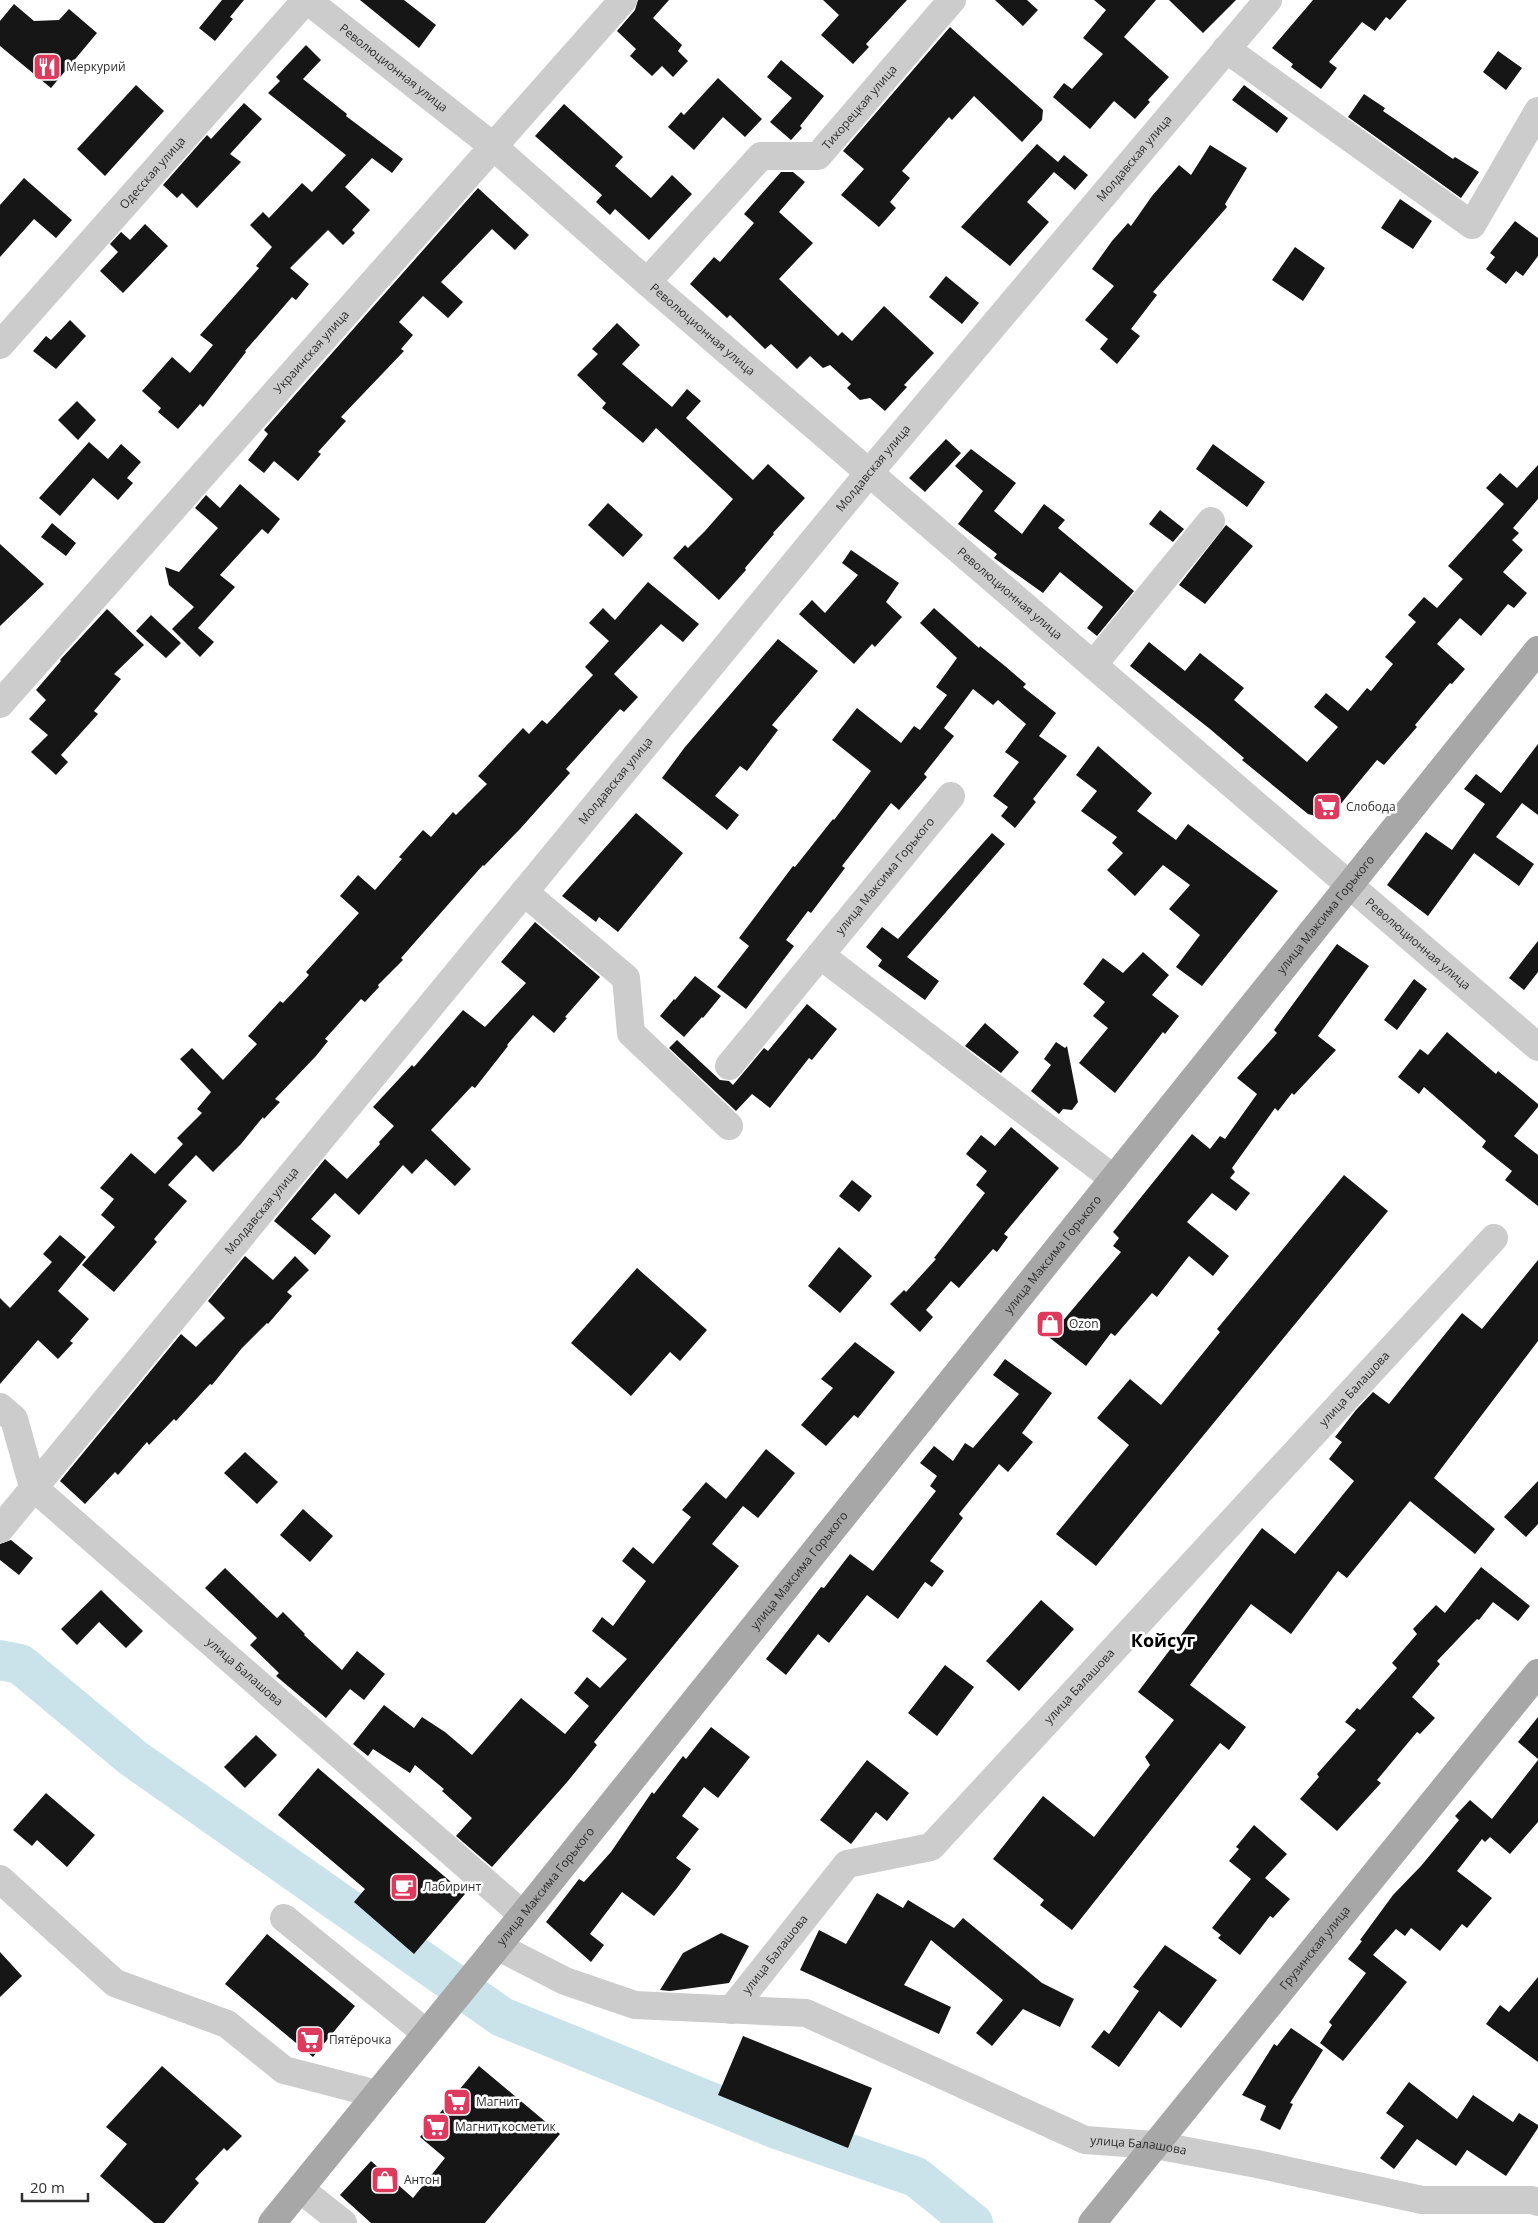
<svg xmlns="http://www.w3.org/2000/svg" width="1538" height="2223" viewBox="0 0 1538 2223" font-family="'Open Sans',sans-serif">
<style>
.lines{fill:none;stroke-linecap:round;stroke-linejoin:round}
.river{stroke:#cae3ea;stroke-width:40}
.building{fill:#161616}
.minor{stroke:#ccc;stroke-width:28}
.major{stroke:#a7a7a7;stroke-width:28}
.labels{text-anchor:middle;stroke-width:5;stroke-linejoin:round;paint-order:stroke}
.poi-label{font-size:12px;fill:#2f2f2f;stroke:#fff;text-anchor:start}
.street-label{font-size:12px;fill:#2f2f2f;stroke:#fff}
.district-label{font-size:18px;font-weight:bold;fill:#000;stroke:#fff}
</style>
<rect width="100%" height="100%" fill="#fff"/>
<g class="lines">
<path class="river" d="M0,1660L20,1664L133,1758L502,2017L774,2128L916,2177L973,2223"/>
</g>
<path class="building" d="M222,0H244L230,17L233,19L215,41L199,28Z
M360,0H404L436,25L419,48Z
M638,0H669L653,18L682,45L678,51L688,61L673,77L662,66L652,76L630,56L636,49L617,31L635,10Z
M823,0H907L866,44L869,47L853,64L821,35L839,15Z
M995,0H1027L1038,10L1023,26Z
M1094,0H1156L1124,37L1169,77L1148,100L1150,102L1135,119L1114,101L1090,129L1053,97L1064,83L1072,89L1103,54L1083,38L1106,10Z
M1169,0H1236L1203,33Z
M1313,0H1407L1390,20L1386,17L1375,31L1362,22L1329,62L1337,68L1321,89L1291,67L1293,64L1272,48Z
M14,4L34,21L59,20L69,9L97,33L51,88L0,46V21Z
M950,27L1043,110L1042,120L1022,142L974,96L952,120L949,117L902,171L910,178L890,202L896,208L879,227L841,195L864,169L843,151Z
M306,45L321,60L303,79L347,114L346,116L403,159L392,173L372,158L345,187L370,210L352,230L355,233L343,245L328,230L290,268L309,284L296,300L292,297L245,351L246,352L203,407L200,404L178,429L158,412L161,408L142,391L172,357L190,373L213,345L200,335L259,268L256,266L272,247L250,225L263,212L269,218L302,183L312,192L346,155L268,93L280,81L276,77Z
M1498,51L1522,68L1506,90L1483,72Z
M781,60L824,96L800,126L802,128L791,140L770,122L792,98L767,77Z
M718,78L762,119L745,137L723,117L694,150L668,127L681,112L684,115Z
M136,85L164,111L105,176L77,149Z
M1244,85L1288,118L1277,133L1232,100Z
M1364,94L1385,108L1383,111L1453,159L1455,157L1479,172L1461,198L1348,117Z
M244,103L262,119L230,154L241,162L197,208L182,193L177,198L163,185L207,135L211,139Z
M564,104L623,157L615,166L651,198L672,175L692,194L649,240L615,209L610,215L596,202L602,195L535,136Z
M1037,144L1058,162L1064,155L1088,175L1075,190L1054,172L1027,202L1049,222L1010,266L961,227Z
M1210,145L1247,168L1225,204L1227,207L1153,292L1157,295L1131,329L1140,336L1117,364L1100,349L1108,339L1085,320L1114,286L1092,269L1112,241L1128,223L1131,226L1152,196L1179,165L1191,175Z
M781,172H793L805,182L779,212L813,243L779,279L838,336L842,332L852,341L884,306L934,353L904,385L907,387L885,411L870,398L860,400L847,388L851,384L830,365L823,368L810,356L797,369L771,344L765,349L730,315L727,318L690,284L714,257L720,262L754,223L744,214Z
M24,178L72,220L56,238L34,219L0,257V205Z
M478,188L529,235L515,250L492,229L441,282L463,302L448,318L423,296L399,322L413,335L401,349L404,351L341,417L346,421L318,452L321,454L298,481L274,461L264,473L248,460L268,434L264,430Z
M1400,199L1432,221L1413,249L1381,228Z
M1515,221L1538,238V256L1523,276L1516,271L1506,284L1486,269L1495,257L1490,253Z
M145,224L168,246L123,293L100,271L118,252L110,244L121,232L130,240Z
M1295,247L1325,268L1303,301L1272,280Z
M946,276L979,303L962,324L929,297Z
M70,320L86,336L56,369L33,351L46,336L51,340Z
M617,323L640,345L622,364L672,407L687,389L701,401L686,418L753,480L768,464L805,498L773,533L774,534L745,568L746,570L719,600L673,558L685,545L688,548L705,531L733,499L656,428L643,443L602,408L606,403L577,375L598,354L592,349Z
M77,401L96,420L78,440L58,420Z
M946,439L961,453L925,492L909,478Z
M89,442L108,459L121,444L141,462L127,478L133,483L118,500L93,478L60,516L39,498Z
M1213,444L1265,482L1247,507L1196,469Z
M971,449L1016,483L994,511L1022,534L1044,504L1065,520L1058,528L1134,591L1097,636L1087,628L1103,607L1060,572L1043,593L994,558L997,554L958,524L983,491L955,466Z
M1538,465V499L1513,528L1519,533L1512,540L1523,550L1503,572L1527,593L1514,608L1508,604L1481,636L1460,618L1437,644L1465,669L1452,684L1450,683L1415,725L1417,727L1384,765L1377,760L1334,812L1323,818L1308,814L1242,760L1244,758L1210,729L1130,666L1149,642L1185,671L1200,653L1244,688L1234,700L1307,762L1338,727L1314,707L1326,693L1348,711L1367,688L1371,691L1393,664L1385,657L1416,622L1408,615L1424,597L1437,608L1463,579L1448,566L1504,504L1486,488L1500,473L1517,488Z
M240,484L280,519L268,534L262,529L220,575L235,587L198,628L214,642L200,657L172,629L194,607L169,585L165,567L179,572L218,528L195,508L206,495L220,508Z
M608,503L643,535L623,557L588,525Z
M1160,510L1184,529L1173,542L1149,524Z
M52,523L76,543L66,556L41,537Z
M1226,525L1253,546L1205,604L1179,585Z
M0,544L44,584L0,626Z
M851,550L899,583L886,602L902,617L875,647L872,644L854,664L799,614L812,600L825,613L858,575L842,563Z
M648,582L699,624L683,642L661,624L614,674L638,697L624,712L620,709L566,769L570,773L520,829L484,866L483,865L401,958L403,960L378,985L379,987L365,1002L361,999L325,1039L328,1041L316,1056L275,1099L280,1102L264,1119L263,1117L241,1144L213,1172L196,1155L168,1185L187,1201L154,1239L157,1242L114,1292L82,1265L115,1227L101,1215L114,1199L100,1188L131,1153L155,1174L183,1144L177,1138L202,1113L197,1109L211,1092L180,1059L192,1048L223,1080L257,1044L248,1036L280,1001L283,1003L309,975L306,972L359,913L340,896L358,875L375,890L402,859L399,857L423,830L431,837L453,812L456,815L487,784L478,776L523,728L529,734L542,720L547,724L593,675L585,667L609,641L589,623L603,608L615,620Z
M934,608L979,648L980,646L1005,666L1026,684L1023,687L1056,713L1039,736L1067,756L1033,799L1036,802L1015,828L1001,816L1008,807L993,796L1019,762L1005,752L1026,724L998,700L993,705L973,689L944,728L954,736L924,774L927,777L899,810L891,803L842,866L845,868L811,913L808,911L786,940L794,946L746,1009L717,987L749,946L739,938L793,866L795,867L833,819L834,820L871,771L832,740L857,708L901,743L914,726L920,730L947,695L936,687L957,658L920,623Z
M107,609L144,645L114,674L121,679L94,711L98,714L61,755L68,762L56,775L31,752L48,735L29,719L46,700L36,690L61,661L60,660Z
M151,615L181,643L166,658L136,631Z
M778,639L818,671L772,725L778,730L747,771L740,766L715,796L739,815L727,830L662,778L685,747Z
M1538,744V815L1522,803L1496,837L1534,864L1519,886L1474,853L1428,916L1387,885L1426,832L1452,850L1485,804L1464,789L1476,774L1501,793Z
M1098,746L1152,793L1137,811L1176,840L1188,824L1278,891L1202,986L1176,967L1200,935L1169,909L1190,885L1163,865L1135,896L1107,870L1123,853L1112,843L1117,837L1081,811L1097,791L1076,775Z
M636,813L683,853L618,932L599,917L596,922L562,896Z
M992,833L1005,844L907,957L939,981L925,1000L878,966L882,960L866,947L882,927L898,939Z
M535,922L600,977L565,1017L567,1018L554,1033L533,1015L507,1045L508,1046L475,1088L472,1086L431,1130L471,1169L455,1186L426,1159L412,1174L403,1165L359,1215L335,1193L311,1219L331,1236L315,1255L274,1221L325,1159L347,1179L380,1144L379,1142L394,1126L373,1107L412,1065L414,1067L463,1010L485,1027L526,983L501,962Z
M1538,941V972L1524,990L1509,978Z
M1337,944L1369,966L1318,1036L1336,1050L1294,1095L1292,1093L1278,1111L1275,1108L1232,1168L1235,1172L1230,1178L1250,1193L1236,1211L1212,1193L1187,1222L1229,1256L1213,1276L1189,1256L1157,1297L1152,1293L1115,1336L1111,1333L1086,1366L1037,1328L1048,1314L1061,1323L1121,1252L1113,1246L1119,1238L1113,1232L1192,1134L1210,1149L1220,1136L1225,1139L1257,1094L1237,1078L1277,1033L1274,1030Z
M1143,952L1169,975L1152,995L1179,1016L1165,1034L1163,1032L1115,1093L1079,1063L1108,1028L1093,1016L1105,1002L1083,984L1103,958L1123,973Z
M695,976L721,996L703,1018L702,1017L684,1037L660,1016L674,999L675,1000Z
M1414,979L1427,989L1397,1030L1384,1020Z
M807,1004L837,1029L812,1060L809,1058L770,1108L752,1094L736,1111L669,1048L677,1040L720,1080L729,1081L733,1085L764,1048L768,1051Z
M985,1023L1019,1052L1001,1073L965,1046Z
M1447,1032L1496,1074L1498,1071L1538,1104V1107L1514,1136L1538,1155V1206L1505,1180L1512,1171L1482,1147L1486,1141L1424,1087L1419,1094L1398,1077L1420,1049L1428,1055Z
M1056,1042L1065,1048L1067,1046L1078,1102L1072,1110L1063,1109L1059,1114L1031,1091L1051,1065L1044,1059Z
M1011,1127L1059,1168L1004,1234L1008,1237L997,1252L993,1249L959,1288L951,1281L926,1310L933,1317L920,1332L890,1304L904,1290L906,1292L936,1259L934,1258L985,1193L976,1185L987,1171L966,1154L981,1135L995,1146Z
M1344,1175L1388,1211L1096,1566L1056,1534L1129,1445L1097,1418L1130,1379L1161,1405L1220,1332L1217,1329Z
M852,1180L872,1196L859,1212L839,1196Z
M60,1235L86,1257L58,1291L89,1319L70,1341L73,1343L58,1359L38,1340L0,1384V1298L10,1308L52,1262L43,1254Z
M839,1247L872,1276L840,1313L808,1286Z
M245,1256L273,1280L295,1256L309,1270L287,1292L292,1296L268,1324L267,1323L242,1348L212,1385L210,1384L176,1421L174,1419L149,1445L147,1442L118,1475L115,1472L85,1504L60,1481L181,1334L196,1347L225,1318L208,1301Z
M1538,1260V1341L1434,1478L1495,1529L1475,1554L1410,1501L1347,1578L1338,1571L1291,1634L1251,1604L1190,1685L1246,1727L1229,1750L1220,1743L1072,1930L1040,1905L1044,1900L993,1859L1043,1796L1094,1837L1150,1765L1145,1757L1174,1720L1138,1692L1262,1528L1295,1554L1354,1481L1329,1459L1342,1442L1335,1437L1356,1410L1373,1392L1389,1404L1462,1313L1482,1329Z
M637,1268L707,1330L680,1361L670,1352L631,1396L571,1343Z
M855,1342L895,1372L858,1418L854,1415L826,1446L801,1425L833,1388L821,1379Z
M1005,1359L1052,1393L1022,1433L1033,1442L1008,1472L999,1464L959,1514L963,1518L930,1561L944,1571L932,1587L925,1582L898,1619L867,1595L829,1643L818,1634L786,1675L766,1659L821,1587L824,1588L850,1554L873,1571L936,1491L930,1486L937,1476L920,1463L934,1446L953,1461L965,1443L973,1448L1019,1394L993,1375Z
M766,1449L795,1473L758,1518L743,1506L712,1544L739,1566L594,1742L597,1745L568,1781L492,1867L456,1836L472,1818L442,1791L444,1789L415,1765L410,1773L373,1749L368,1756L353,1744L384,1705L414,1728L422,1717L445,1732L472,1755L521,1698L565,1734L589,1706L574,1693L587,1677L600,1688L627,1659L592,1631L602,1617L613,1626L646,1581L622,1561L633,1547L653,1564L691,1517L682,1510L706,1482L726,1499Z
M245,1452L278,1482L257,1504L224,1473Z
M1538,1481V1524L1526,1537L1504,1517Z
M303,1509L333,1536L310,1562L280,1535Z
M11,1540L33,1558L19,1575L0,1560V1544Z
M1481,1567L1530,1606L1518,1621L1493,1602L1479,1620L1477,1619L1437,1661L1440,1664L1412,1697L1435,1718L1420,1734L1417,1732L1377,1780L1381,1783L1337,1831L1300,1799L1319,1777L1317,1774L1356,1730L1345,1722L1357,1708L1360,1710L1397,1668L1392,1663L1417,1634L1413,1629L1436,1605L1445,1613Z
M225,1568L277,1618L283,1612L305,1634L304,1635L342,1670L357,1651L385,1674L364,1700L350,1689L326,1718L276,1676L279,1673L250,1645L257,1638L205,1588Z
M101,1590L143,1631L126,1648L99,1622L77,1645L61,1629Z
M1041,1600L1074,1629L1019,1691L986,1661Z
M945,1665L974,1687L937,1736L908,1713Z
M1538,1717V1759L1518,1742Z
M711,1727L750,1757L718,1798L704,1787L682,1816L699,1829L676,1858L691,1869L677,1888L654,1916L622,1892L590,1934L604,1945L591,1962L546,1922L579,1879L584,1882L611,1852L652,1792L654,1794L683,1756L686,1759Z
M256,1735L277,1755L245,1788L224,1767Z
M867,1760L909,1793L887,1821L876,1812L851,1844L820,1820Z
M1538,1760V1822L1510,1854L1490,1837L1485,1842L1482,1839L1457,1871L1492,1898L1467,1928L1462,1924L1440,1951L1411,1928L1405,1936L1396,1929L1373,1955L1407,1982L1343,2061L1320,2043L1332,2025L1329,2022L1366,1973L1348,1959L1362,1941L1360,1940L1393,1895L1421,1866L1459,1820L1455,1816L1470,1800L1492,1819Z
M318,1768L465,1894L414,1954L354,1902L365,1889L278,1815Z
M46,1793L95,1835L67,1867L37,1840L32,1846L13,1830Z
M1254,1825L1287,1854L1265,1878L1290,1899L1273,1918L1270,1916L1240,1955L1218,1938L1221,1935L1212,1928L1251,1879L1229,1861L1239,1849L1236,1847Z
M877,1893L903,1908L908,1900L954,1928L963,1918L1042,1983L1074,1999L1060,2027L1023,2009L992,2046L976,2033L1003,2000L931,1940L904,1985L951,2007L939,2034L800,1970L819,1930L846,1944Z
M721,1933L749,1946L729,1983L670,1991L660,1990L683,1953Z
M267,1934L355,2006L313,2057L225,1984Z
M1165,1945L1217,1980L1181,2028L1159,2011L1119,2067L1091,2047L1104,2030L1109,2034L1139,1991L1133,1987Z
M0,1952L22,1976L0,1997Z
M1538,1977V2062L1486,2024L1500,2005L1509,2012Z
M1291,2028L1323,2050L1290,2103L1293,2104L1280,2130L1260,2120L1266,2106L1242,2095L1274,2044L1277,2046Z
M743,2036L872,2088L848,2148L718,2095Z
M162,2066L242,2136L227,2151L224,2148L195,2179L199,2183L164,2223H154L100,2176L127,2144L106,2127Z
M479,2066L560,2134L485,2223H371L340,2195L371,2161L413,2198L445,2158L420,2137Z
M1409,2082L1457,2119L1473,2095L1513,2122L1519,2113L1538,2125V2128L1506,2176L1467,2150L1456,2166L1417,2139L1394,2169L1380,2158L1404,2126L1386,2113Z"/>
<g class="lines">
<g class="minor">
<path id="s1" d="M307,0L494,147L647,282L1538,1047"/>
<path d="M1226,49L1472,225L1538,111"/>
<path id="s2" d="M647,282L761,156H818L952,0"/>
<path id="s3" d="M0,345L306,0"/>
<path d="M1093,665L1211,521"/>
<path id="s4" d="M0,704L623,0"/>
<path d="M524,892L626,978L631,1033L729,1126"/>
<path d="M820,955L1114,1179"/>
<path id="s5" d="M729,1066L951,796"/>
<path id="s6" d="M0,1407L14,1419L33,1487L523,1915"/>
<path id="s7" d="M0,1529L869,473L1268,0"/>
<path d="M0,1879L115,1983L227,2024L284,2070L377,2094"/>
<path d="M284,1918L426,2033"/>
<path id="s8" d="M497,1946L565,1981L635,2005L806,2013L1085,2140L1155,2145L1257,2164L1422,2200H1532L1538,2202"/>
<path id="s9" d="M731,2010L847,1864L931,1847L1494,1238"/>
<path d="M300,2189L343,2223"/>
</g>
<g class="major">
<path id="s10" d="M272,2223L523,1915L1538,650"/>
<path id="s11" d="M1092,2223L1538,1673"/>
</g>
</g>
<defs>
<symbol id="restaurant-square" viewBox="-11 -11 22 22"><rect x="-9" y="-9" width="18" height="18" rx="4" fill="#dd3a5e" stroke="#fff"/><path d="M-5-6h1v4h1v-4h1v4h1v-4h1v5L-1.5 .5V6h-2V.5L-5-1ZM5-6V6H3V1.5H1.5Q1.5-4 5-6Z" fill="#fff"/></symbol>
<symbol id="supermarket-square" viewBox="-11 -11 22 22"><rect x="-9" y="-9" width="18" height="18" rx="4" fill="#dd3a5e" stroke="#fff"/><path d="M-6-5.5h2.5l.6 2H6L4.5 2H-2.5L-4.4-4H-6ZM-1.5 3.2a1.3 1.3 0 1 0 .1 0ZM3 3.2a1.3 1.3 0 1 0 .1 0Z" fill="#fff"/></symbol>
<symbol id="shop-square" viewBox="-11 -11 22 22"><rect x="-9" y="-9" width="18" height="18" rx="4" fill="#dd3a5e" stroke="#fff"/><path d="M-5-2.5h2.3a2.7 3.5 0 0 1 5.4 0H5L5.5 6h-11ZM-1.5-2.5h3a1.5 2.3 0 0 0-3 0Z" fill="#fff"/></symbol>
<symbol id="cafe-square" viewBox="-11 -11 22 22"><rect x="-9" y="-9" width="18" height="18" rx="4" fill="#dd3a5e" stroke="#fff"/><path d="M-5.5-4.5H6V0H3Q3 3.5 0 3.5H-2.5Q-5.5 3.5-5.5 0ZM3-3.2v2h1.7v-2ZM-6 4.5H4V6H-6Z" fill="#fff"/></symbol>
</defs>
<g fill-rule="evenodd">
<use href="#restaurant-square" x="31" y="51" width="32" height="32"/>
<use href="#supermarket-square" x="1311" y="791" width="32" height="32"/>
<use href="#shop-square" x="1034" y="1308" width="32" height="32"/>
<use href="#cafe-square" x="388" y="1871" width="32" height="32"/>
<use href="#supermarket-square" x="294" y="2024" width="32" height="32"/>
<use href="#supermarket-square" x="441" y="2086" width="32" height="32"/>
<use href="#supermarket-square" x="420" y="2111" width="32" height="32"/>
<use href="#shop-square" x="369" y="2164" width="32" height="32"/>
</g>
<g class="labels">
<g class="poi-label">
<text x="66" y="71">Меркурий</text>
<text x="1346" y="811">Слобода</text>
<text x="1069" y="1328">Ozon</text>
<text x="423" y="1891">Лабиринт</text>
<text x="329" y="2044">Пятёрочка</text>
<text x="476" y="2106">Магнит</text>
<text x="455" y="2131">Магнит косметик</text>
<text x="404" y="2184">Антон</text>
</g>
<g class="street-label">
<text dy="4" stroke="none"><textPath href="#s1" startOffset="110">Революционная улица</textPath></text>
<text dy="4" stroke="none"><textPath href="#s2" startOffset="291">Тихорецкая улица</textPath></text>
<text dy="4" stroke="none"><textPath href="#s7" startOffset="1779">Молдавская улица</textPath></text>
<text dy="4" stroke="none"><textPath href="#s3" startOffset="230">Одесская улица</textPath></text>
<text dy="4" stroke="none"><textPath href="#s1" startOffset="515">Революционная улица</textPath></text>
<text dy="4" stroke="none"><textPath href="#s4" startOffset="470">Украинская улица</textPath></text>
<text dy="4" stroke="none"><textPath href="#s7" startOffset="1374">Молдавская улица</textPath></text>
<text dy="4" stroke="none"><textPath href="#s1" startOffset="920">Революционная улица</textPath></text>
<text dy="4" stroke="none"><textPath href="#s7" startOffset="969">Молдавская улица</textPath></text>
<text dy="4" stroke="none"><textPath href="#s5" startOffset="246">улица Максима Горького</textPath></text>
<text dy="4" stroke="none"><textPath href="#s10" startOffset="1680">улица Максима Горького</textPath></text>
<text dy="4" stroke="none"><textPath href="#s1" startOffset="1458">Революционная улица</textPath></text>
<text dy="4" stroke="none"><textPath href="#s7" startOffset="412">Молдавская улица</textPath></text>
<text dy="4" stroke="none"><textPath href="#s10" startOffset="1244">улица Максима Горького</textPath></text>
<text dy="4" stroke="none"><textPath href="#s9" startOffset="896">улица Балашова</textPath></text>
<text dy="4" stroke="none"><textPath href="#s10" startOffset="839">улица Максима Горького</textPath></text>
<text dy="4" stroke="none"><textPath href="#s6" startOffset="370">улица Балашова</textPath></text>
<text dy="4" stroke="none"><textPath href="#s9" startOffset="491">улица Балашова</textPath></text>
<text dy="4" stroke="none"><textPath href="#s10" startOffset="434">улица Максима Горького</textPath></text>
<text dy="4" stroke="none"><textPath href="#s11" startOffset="354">Грузинская улица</textPath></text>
<text dy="4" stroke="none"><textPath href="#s9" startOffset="71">улица Балашова</textPath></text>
<text dy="4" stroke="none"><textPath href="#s8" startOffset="682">улица Балашова</textPath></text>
</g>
<g class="district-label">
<text x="1163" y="1647">Койсуг</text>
</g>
</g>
<path d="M22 2193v8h66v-8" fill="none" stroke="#2f2f2f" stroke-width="2.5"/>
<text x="30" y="2193" font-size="15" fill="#2f2f2f" stroke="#ffffff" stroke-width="4" paint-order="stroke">20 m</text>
</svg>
